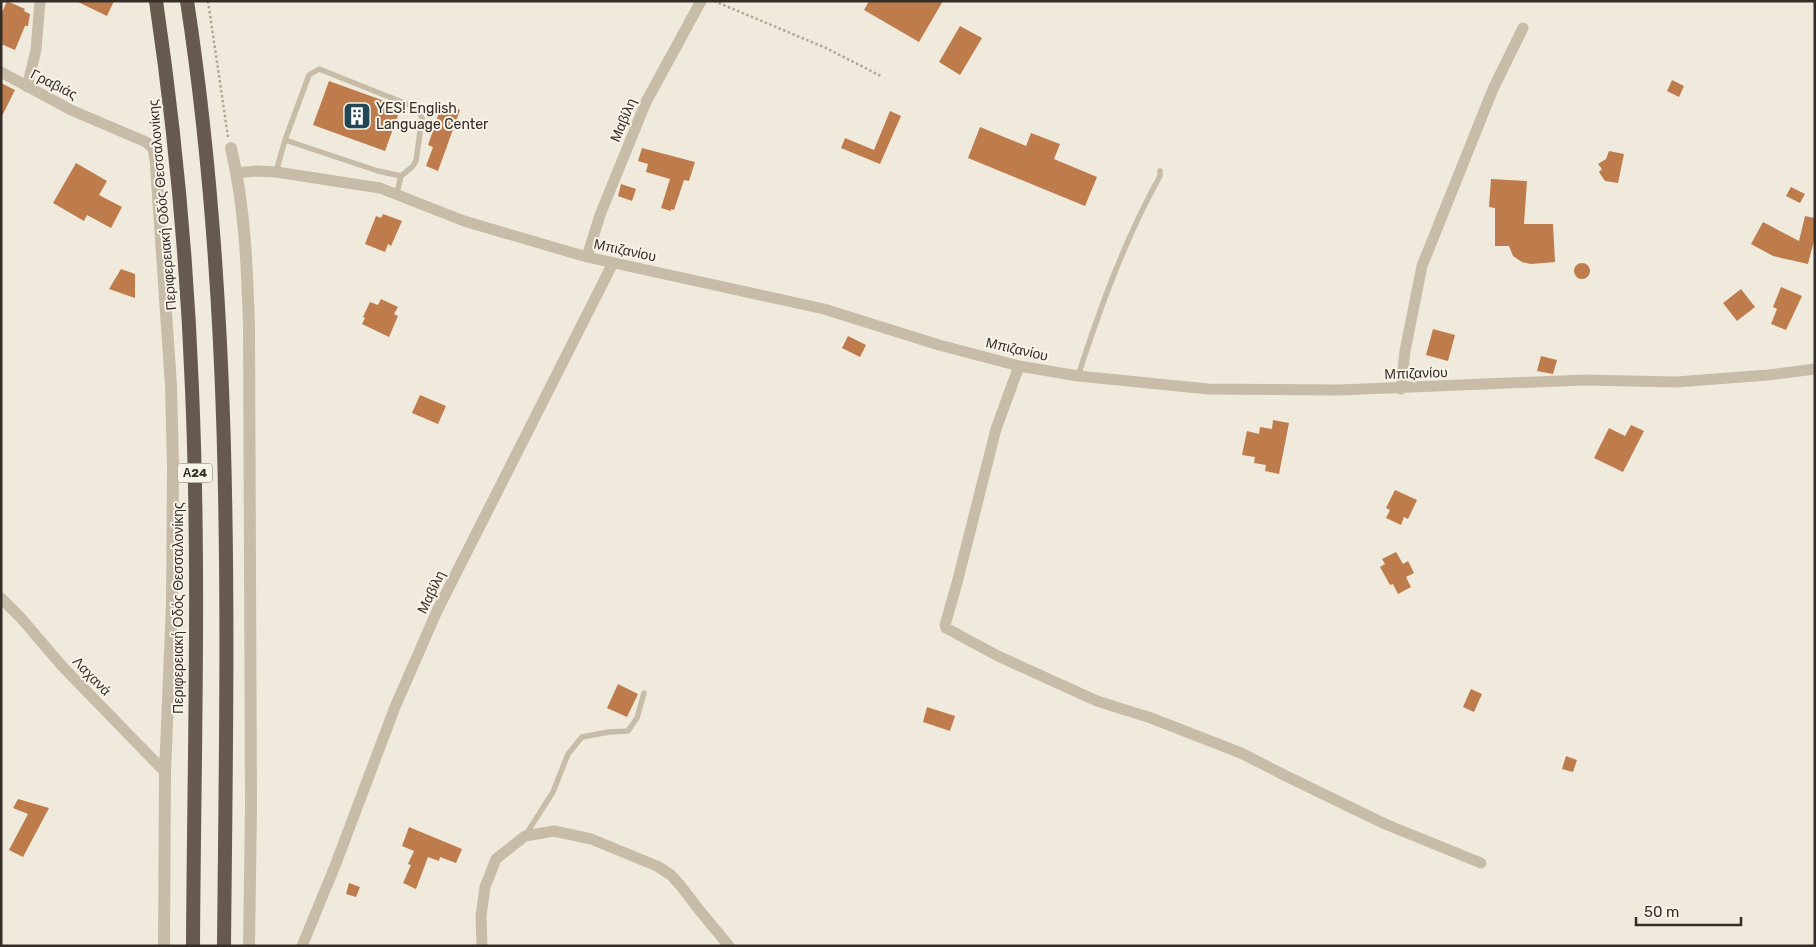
<svg xmlns="http://www.w3.org/2000/svg" width="1816" height="947" viewBox="0 0 1816 947" font-family="Rubik,sans-serif">
<style>
.building{fill:#be7c4c}
.lines{fill:none;stroke-linecap:round;stroke-linejoin:round}
.path{stroke:#b3a693;stroke-width:2.5;stroke-dasharray:2.5 2.5;stroke-linecap:butt}
.service{stroke:#c7bca8;stroke-width:5.5}
.minor{stroke:#c7bca8;stroke-width:11}
.tertiary{stroke:#c7bca8;stroke-width:12}
.trunk{stroke:#66594d;stroke-width:14}
.labels{text-anchor:middle;stroke-width:4;stroke-linejoin:round;paint-order:stroke}
.shield{fill:#f8f3e8;stroke:#706962;stroke-width:1}
.shield-label{font-size:12px;font-weight:bold;fill:#352e28}
.street-label{font-size:14px;fill:#352e28;stroke:#f8f3e8}
.poi-label{font-size:14px;fill:#352e28;stroke:#f8f3e8;text-anchor:start}
</style>
<rect width="100%" height="100%" fill="#f0eadc"/>
<path class="building" d="M7,1L25,9L24,11L30,14L28,26H25L15,50L1,44V15Z
M76,1H114L107,16Z
M869,1H943L919,42L864,10Z
M960,26L982,38L960,75L939,62Z
M1672,80L1684,86L1679,97L1667,91Z
M329,81L401,107L385,151L313,125Z
M1,83L15,90L1,118Z
M442,104L460,110L438,171L426,166L433,147L428,145Z
M890,111L901,116L880,164L841,148L845,138L874,150Z
M980,127L1026,146L1031,133L1060,144L1054,159L1097,177L1085,206L968,158Z
M642,148L695,162L689,181L684,180L674,210L671,209V211L661,208L670,179L646,172L648,164L638,161Z
M1609,151L1624,154L1618,183L1605,181L1599,172L1602,169L1598,164L1606,159Z
M76,163L107,181L99,195L122,207L111,228L87,215L84,221L53,203Z
M1491,179L1527,181L1524,224H1553L1555,262L1531,264L1522,262L1513,256L1509,246H1495V208L1489,207Z
M621,184L636,189L632,201L618,196Z
M1791,187L1805,194L1800,203L1786,196Z
M383,214L402,221L391,246L388,244L385,252L365,244L376,216L381,218Z
M1805,216L1815,218V237L1808,264L1773,256L1751,244L1763,222L1799,241Z
M1574 271a8 8 0 1 1 16 0a8 8 0 1 1-16 0Z
M121,269L135,274V298L109,289Z
M1781,287L1802,296L1786,330L1771,324L1777,309L1773,307Z
M1741,289L1755,307L1737,321L1723,303Z
M381,299L398,307L394,314L398,316L389,337L362,324L365,318L363,317L370,302L378,305Z
M1433,329L1455,335L1448,361L1426,355Z
M848,336L866,345L860,357L842,348Z
M1541,356L1557,360L1553,374L1537,371Z
M420,395L446,406L438,424L412,413Z
M1273,420L1289,423L1279,474L1265,471L1266,465L1254,463L1255,457L1242,455L1247,431L1259,434L1260,427L1272,429Z
M1631,425L1644,431L1623,472L1594,458L1609,428L1625,436Z
M1395,490L1417,500L1408,519L1404,517L1401,525L1386,518L1390,510L1386,508Z
M1396,552L1403,564L1408,561L1414,573L1406,577L1411,587L1398,594L1393,584L1390,585L1380,567L1385,564L1382,559Z
M618,684L638,694L627,717L607,708Z
M1471,689L1482,694L1474,712L1463,707Z
M927,707L955,716L950,731L923,722Z
M1566,756L1577,760L1573,772L1562,769Z
M18,799L49,808L23,857L9,850L28,814L13,808Z
M409,827L462,849L456,863L440,857L439,861L428,857L416,889L403,883L411,865L408,864L414,851L402,846Z
M349,883L360,887L356,897L346,894Z"/>
<g class="lines">
<path class="path" d="M208,1L228,137
M714,1L826,48L881,76"/>
<path class="service" d="M285,140L378,171L401,176L397,193
M276,172L285,140L309,75L319,69L412,106L418,110L422,118L416,161L412,167L401,176
M1078,376C1100,308 1125,239 1160,176V171
M525,836L553,792L568,754L582,737L609,732L628,731L637,718L644,693"/>
<path class="minor" d="M1,72L71,110L146,142L153,148L156,166
M27,87L36,50L40,1
M237,173L256,171L276,172L380,188L464,221L587,257L824,309L939,345L1019,366L1078,376L1208,389L1339,390L1584,380L1676,382L1768,375L1815,369
M587,257L600,215L646,102L701,1
M1019,366L996,429L957,583L945,625L946,628L998,656L1097,701L1151,718L1241,753L1286,776L1385,824L1481,863
M1401,389L1405,351L1422,266L1493,89L1523,28
M1,598L21,618L62,666L165,772
M302,946L335,866L395,707L437,611L613,263
M482,946L481,916L485,887L496,859L525,836L554,831L591,839L657,866L671,875L680,885L700,911L729,946"/>
<path class="tertiary" d="M231,148C245,207 247,266 249,326L251,808L249,946
M156,166L171,386L173,466L172,605L165,772L164,946"/>
<path class="trunk" d="M156,1C175,130 187,259 192,389C200,575 194,760 193,946
M187,1C235,314 227,631 224,946"/>
</g>
<defs>
<symbol id="building-square" viewBox="-11 -11 22 22"><rect x="-9" y="-9" width="18" height="18" rx="4" fill="#204753" stroke="#f8f3e8"/><path d="M-4-6H4V6H1V3H-1V6H-4ZM-2.5-4.3h1.7v1.8h-1.7ZM.8-4.3h1.7v1.8H.8ZM-2.5-1h1.7V.8h-1.7ZM.8-1h1.7V.8H.8Z" fill="#fff"/></symbol>
</defs>
<g fill-rule="evenodd">
<use href="#building-square" x="341" y="100" width="32" height="32"/>
</g>
<g class="labels">
<rect class="shield" x="177.5" y="463.5" width="35" height="19" rx="4"/>
<g class="shield-label">
<text x="195" y="477">Α24</text>
</g>
<g class="street-label">
<text transform="translate(54 84) rotate(27)" y="5">Γραβιάς</text>
<text transform="translate(623 120) rotate(-67)" y="5">Μαβίλη</text>
<text transform="translate(162 205) rotate(-95)" y="5">Περιφερειακή Οδός Θεσσαλονίκης</text>
<text transform="translate(625 250) rotate(12)" y="5">Μπιζανίου</text>
<text transform="translate(1017 349) rotate(13)" y="5">Μπιζανίου</text>
<text transform="translate(1416 373) rotate(-2)" y="5">Μπιζανίου</text>
<text transform="translate(431 592) rotate(-64)" y="5">Μαβίλη</text>
<text transform="translate(178 608) rotate(-90)" y="5">Περιφερειακή Οδός Θεσσαλονίκης</text>
<text transform="translate(92 676) rotate(46)" y="5">Λαχανά</text>
</g>
<g class="poi-label">
<text x="376" y="113">YES! English<tspan x="376" dy="16">Language Center</tspan></text>
</g>
</g>
<rect width="1816" height="947" fill="none" stroke="#352e28" stroke-width="5"/>
<path d="M1636 917v8h105v-8" fill="none" stroke="#352e28" stroke-width="2.5"/>
<text x="1644" y="917" font-size="15" fill="#352e28" stroke="#f8f3e8" stroke-width="4" paint-order="stroke">50 m</text>
</svg>
